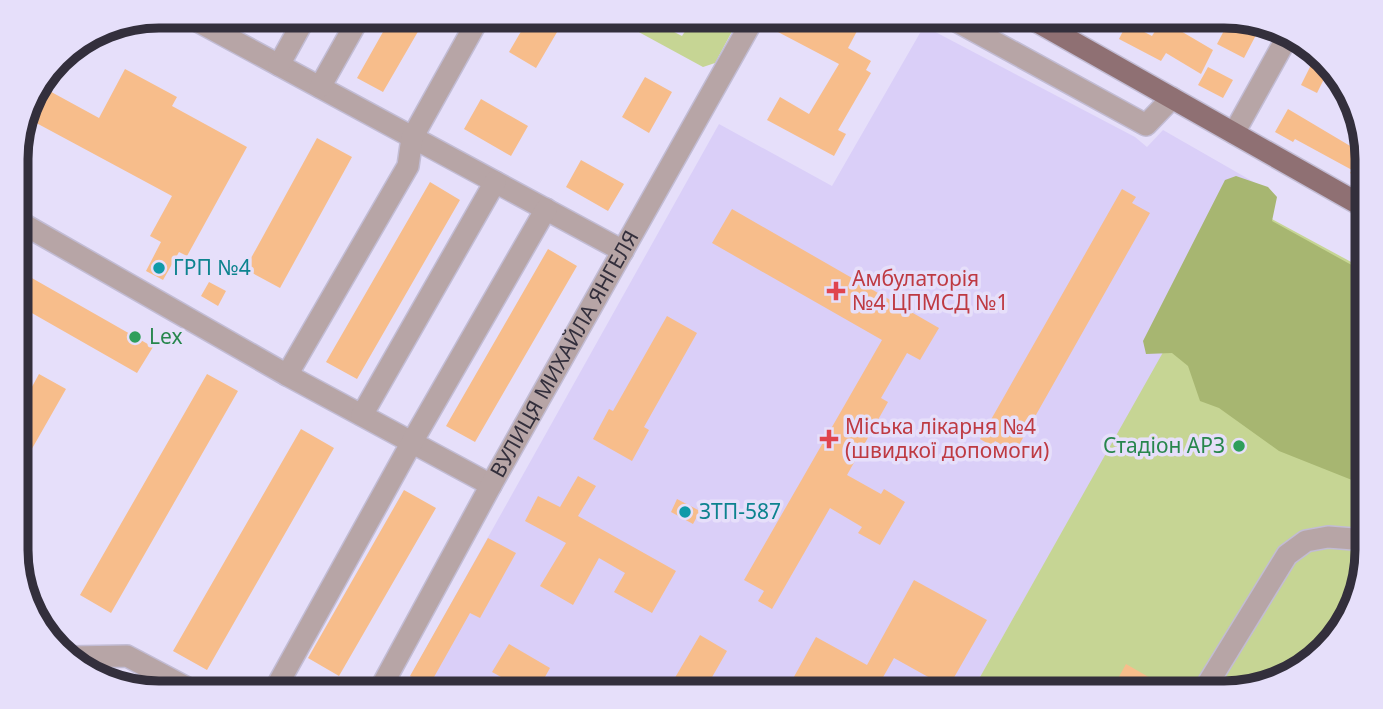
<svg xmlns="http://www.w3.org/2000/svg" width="1383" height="709" viewBox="0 0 1383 709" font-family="'Noto Sans',sans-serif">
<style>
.built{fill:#dacff8}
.green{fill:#c6d594}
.forest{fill:#a7b671}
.building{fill:#f7bd8b}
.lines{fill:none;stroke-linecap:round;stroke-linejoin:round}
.minor-casing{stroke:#c2bcd4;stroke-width:24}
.major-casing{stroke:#c2bcd4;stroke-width:24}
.minor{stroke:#b7a5a6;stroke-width:21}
.major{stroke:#8f7073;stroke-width:21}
.culture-dot{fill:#0f9aa8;stroke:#e6dffa;stroke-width:2.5}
.health-dot{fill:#e0444e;stroke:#e6dffa;stroke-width:2.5}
.leisure-dot{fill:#2e9e5b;stroke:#e6dffa;stroke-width:2.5}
.labels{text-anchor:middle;stroke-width:7;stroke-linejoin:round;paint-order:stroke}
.culture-label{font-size:21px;fill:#0d838f;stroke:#e6dffa;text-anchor:start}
.health-label{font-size:21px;fill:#be3a42;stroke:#e6dffa;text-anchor:start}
.leisure-label{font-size:21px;fill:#27864d;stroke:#e6dffa;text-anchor:start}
.street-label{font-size:21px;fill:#332f3c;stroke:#e6dffa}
.rim{fill:none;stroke:#332f3c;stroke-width:9}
</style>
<rect width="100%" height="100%" fill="#e6dffa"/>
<path class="built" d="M924,26L1135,137L1147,147L1163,130L1259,185L971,693H401L719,124L832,186Z"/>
<path class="green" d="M643,16L682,36C696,15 705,16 730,16L736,24L715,63L703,67L635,30Z
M1246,205L1366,270L1367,551L1352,614L1303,669L1233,693H971Z"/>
<path class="forest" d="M1236,176L1268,187L1277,197L1272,221L1366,273L1367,486L1279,451L1219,408L1200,401L1188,366L1172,353L1146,354L1143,341L1225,180Z"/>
<path class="building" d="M240,16H279L270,32Z
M392,16H427L383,92L357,78Z
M530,16H540L560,27L536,68L509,52Z
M786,16H865L848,48L871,61L866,70L871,73L838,130L846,134L834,156L767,120L780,97L809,114L839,64L778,32Z
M1162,20L1213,50L1201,74L1166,53L1161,61L1119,39L1127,23L1152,36Z
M1229,21L1256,35L1244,58L1217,44Z
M1312,63L1328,71L1317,93L1301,85Z
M1208,67L1233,80L1223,98L1198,85Z
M125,69L177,97L172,106L247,147L187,256L179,252L163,280L146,271L161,242L150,236L172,196L27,118L44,88L99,118Z
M645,77L672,92L649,133L622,117Z
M481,99L528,126L511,156L464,129Z
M1288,109L1362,153L1366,147V183L1350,173L1352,170L1295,139L1293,142L1275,132Z
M317,138L352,157L280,288L245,269Z
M581,160L624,184L608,211L566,187Z
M430,182L460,200L357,379L326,362Z
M1122,189L1136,197L1132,203L1150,213L1015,452L995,441L992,446L980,439Z
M732,209L939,328L920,360L907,353L881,398L888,402L847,475L881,494L884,489L905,502L880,545L858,533L862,527L830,508L772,609L758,601L764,591L744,580L882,340L712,243Z
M548,249L577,266L475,442L446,426Z
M16,269L153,347L137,373L16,304Z
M209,282L226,291L218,306L201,296Z
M667,316L697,333L644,427L649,430L632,461L593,439L609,409L613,411Z
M39,374L66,389L17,475V414Z
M207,374L238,391L111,613L80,595Z
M301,429L334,448L207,670L173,651Z
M578,476L596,486L578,516L676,571L652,613L614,592L625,573L599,558L573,605L540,586L566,543L525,521L538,496L560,507Z
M404,490L436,508L339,676L308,658Z
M677,499L700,511L693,524L671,512Z
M488,538L516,553L480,618L470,613L429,686L410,676Z
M914,580L987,620L948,688L894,658L874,693H785L816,637L867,665Z
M700,635L727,651L703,693H666Z
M509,644L550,668L536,693H530L492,672Z
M1126,664L1159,683L1154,693H1110Z"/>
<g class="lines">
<defs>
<g id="minor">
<path d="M188,16L623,251"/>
<path d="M947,16L1146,125L1172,98"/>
<path d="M279,65L306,16"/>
<path d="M320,87L360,16"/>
<path d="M1234,133L1290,32"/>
<path d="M16,220L287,375L491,485"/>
<path d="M287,375L408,166L412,138L480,16"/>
<path d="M362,415L495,182"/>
<path d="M70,657L127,656L197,693"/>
<path d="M273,693L412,442L546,209"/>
<path id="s1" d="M378,693L491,485L755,16"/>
<path d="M1202,693L1287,555L1306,541L1328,537L1367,540"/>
</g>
<path id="major" d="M1027,16L1366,208"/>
</defs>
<use href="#minor" class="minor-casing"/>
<use href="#major" class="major-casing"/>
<use href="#minor" class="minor"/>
<use href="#major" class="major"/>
</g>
<g class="culture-dot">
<circle cx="159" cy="268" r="7"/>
<circle cx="685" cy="512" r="7"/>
</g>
<g class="health-dot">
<path d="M832.5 280.5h7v7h7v7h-7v7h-7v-7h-7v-7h7z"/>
<path d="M825.5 428.5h7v7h7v7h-7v7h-7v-7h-7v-7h7z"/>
</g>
<g class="leisure-dot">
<circle cx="135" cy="337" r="7"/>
<circle cx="1239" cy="446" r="7"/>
</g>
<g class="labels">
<g class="culture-label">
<text x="173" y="275">ГРП №4</text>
<text x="699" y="519">ЗТП-587</text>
</g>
<g class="health-label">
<text x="852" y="286">Амбулаторія<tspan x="852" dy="24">№4 ЦПМСД №1</tspan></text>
<text x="845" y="434">Міська лікарня №4<tspan x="845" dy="24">(швидкої допомоги)</tspan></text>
</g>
<g class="leisure-label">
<text x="149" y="344">Lex</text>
<text x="1225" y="453" text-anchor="end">Стадіон АРЗ</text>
</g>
<g class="street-label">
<text dy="7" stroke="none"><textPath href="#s1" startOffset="387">ВУЛИЦЯ МИХАЙЛА ЯНГЕЛЯ</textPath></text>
</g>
</g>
<path d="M0 0H1383V709H0ZM159 28H1224A131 131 0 0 1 1355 159V550A131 131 0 0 1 1224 681H159A131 131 0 0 1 28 550V159A131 131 0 0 1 159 28Z" fill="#e6dffa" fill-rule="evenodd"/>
<path class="rim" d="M159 28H1224A131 131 0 0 1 1355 159V550A131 131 0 0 1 1224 681H159A131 131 0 0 1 28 550V159A131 131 0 0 1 159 28Z"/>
</svg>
